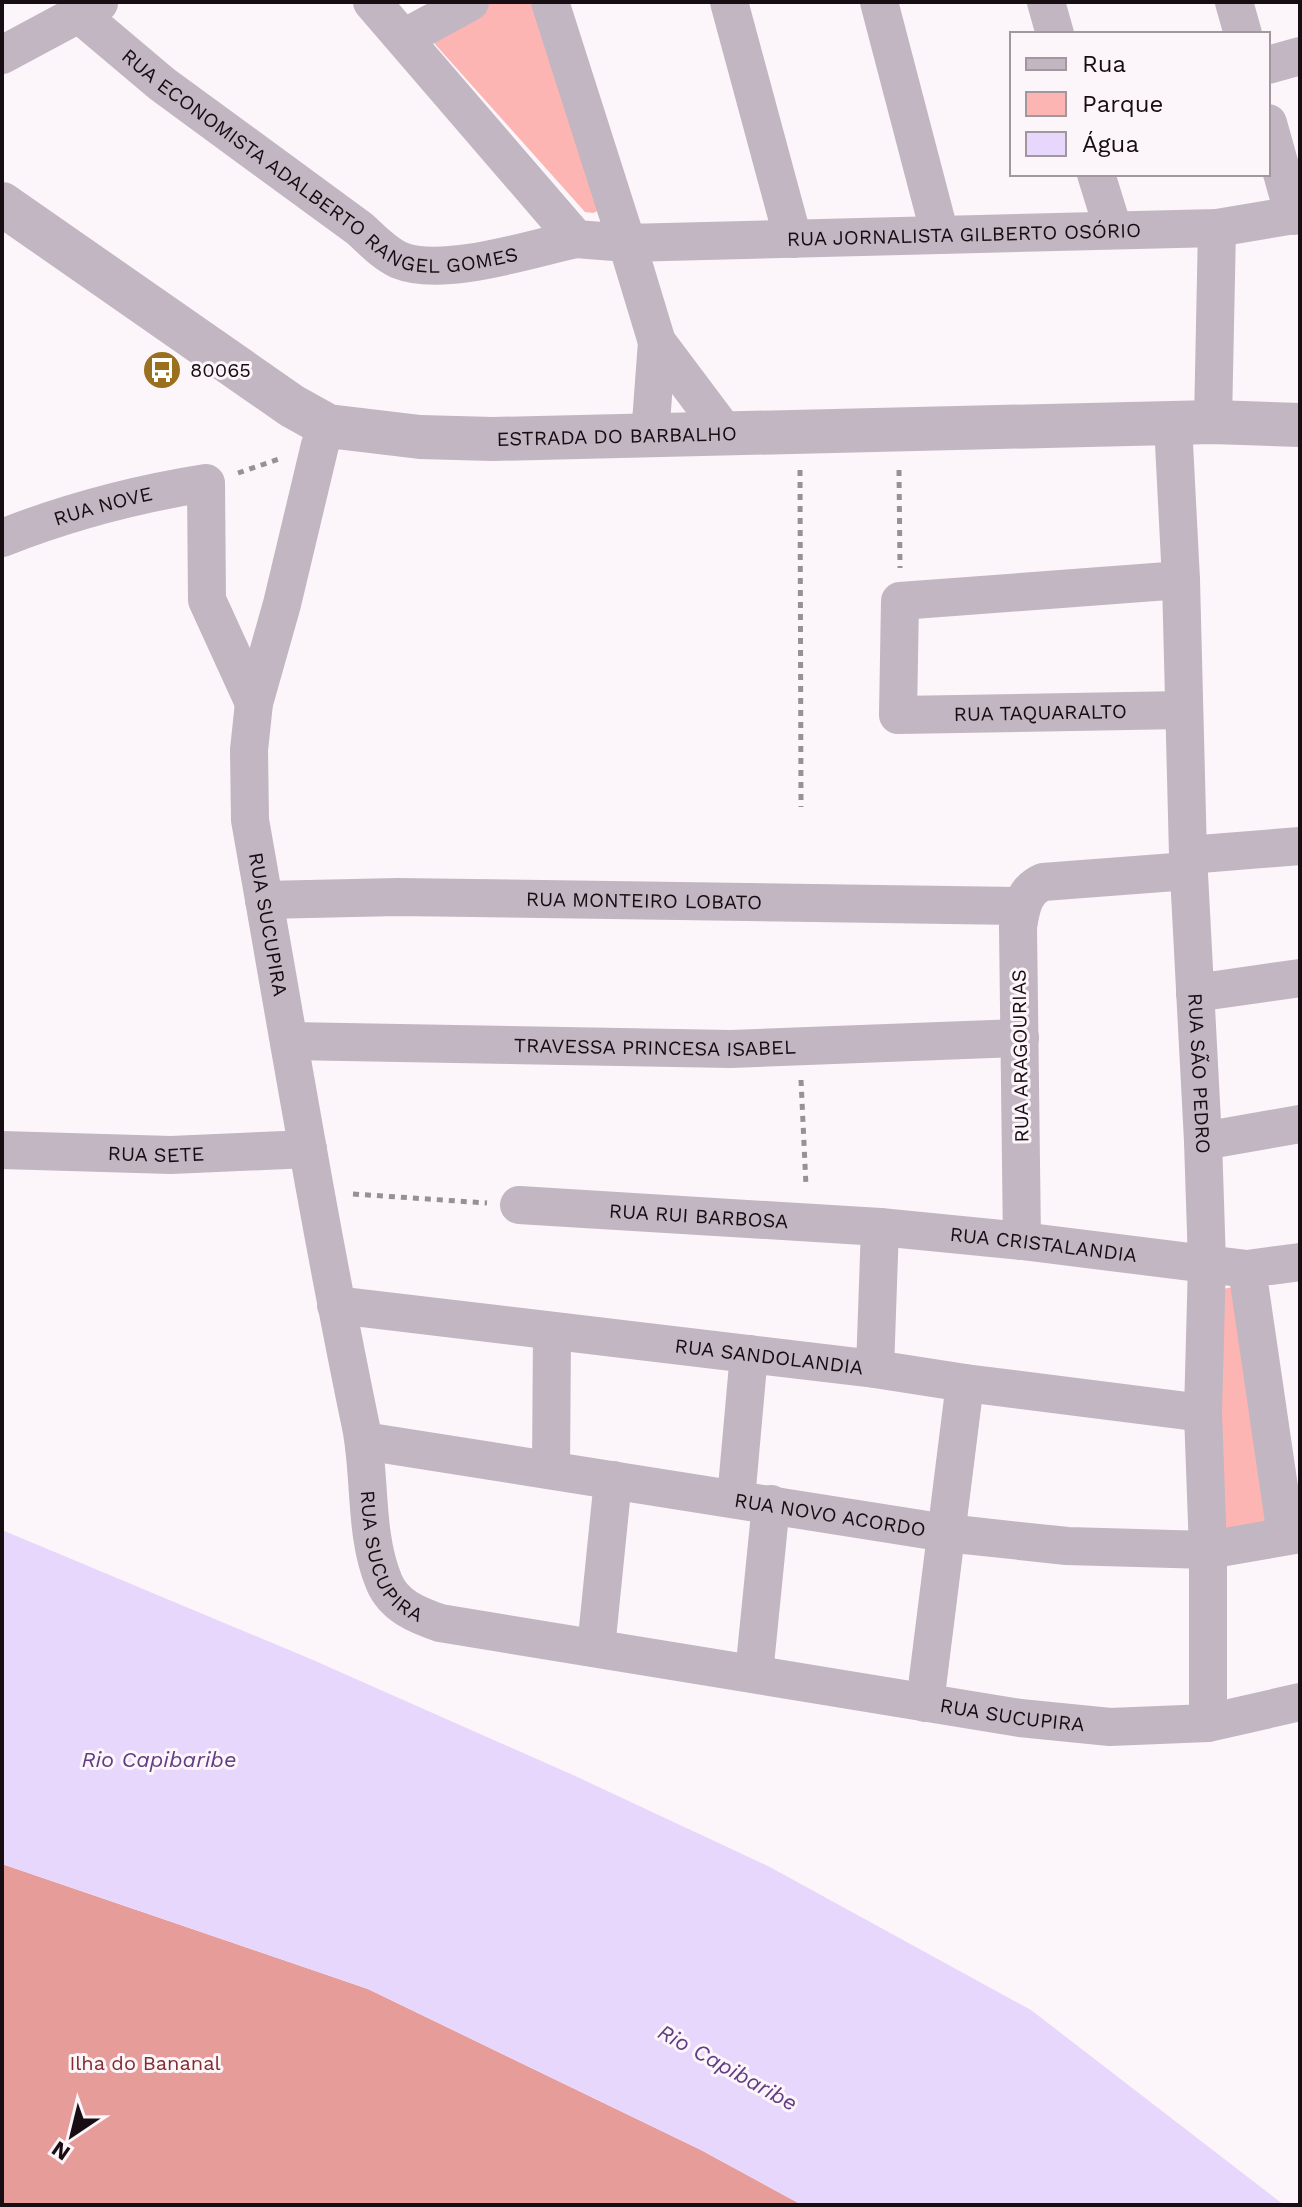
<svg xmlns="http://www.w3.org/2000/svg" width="1302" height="2207" viewBox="0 0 1302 2207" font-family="'Work Sans',sans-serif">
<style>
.green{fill:#fdb5b3}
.forest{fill:#e69c99}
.water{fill:#e8d7fc}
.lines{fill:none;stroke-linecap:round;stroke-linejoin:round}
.path{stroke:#999095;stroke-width:5;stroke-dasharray:6 6;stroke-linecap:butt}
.minor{stroke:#c1b6c1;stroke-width:38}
.tertiary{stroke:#c1b6c1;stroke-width:44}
.labels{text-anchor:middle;stroke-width:6;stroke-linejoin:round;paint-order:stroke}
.street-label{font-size:20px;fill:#180d13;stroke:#fcf5f9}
.poi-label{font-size:20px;fill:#180d13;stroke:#fcf5f9;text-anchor:start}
.park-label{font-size:20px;fill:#822c2f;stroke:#fcf5f9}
.water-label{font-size:22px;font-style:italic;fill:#623c84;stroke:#fcf5f9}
</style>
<rect width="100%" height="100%" fill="#fcf5f9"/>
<path class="green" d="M486,2H537L600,210L593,213L585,212L434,43Z
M1239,1286L1272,1529L1216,1535L1211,1291Z"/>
<path class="forest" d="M2,1864L368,1989L701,2150L802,2205H2Z"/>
<path class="water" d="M2,1530L313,1660L573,1775L768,1866L1031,2010L1284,2205H802L701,2150L368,1989L2,1864Z"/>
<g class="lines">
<path class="path" d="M800,470L801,807
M899,470L900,568
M238,473L282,458
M801,1080L806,1186
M353,1194L487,1203"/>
<g class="minor">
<path d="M372,2L576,239L627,243L657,342L726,434"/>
<path id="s1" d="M550,2L627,243L1217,228L1300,214"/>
<path d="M729,2L793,239"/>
<path d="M879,2L940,235"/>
<path d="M1046,2L1055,34"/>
<path d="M1234,2L1243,34"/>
<path id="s2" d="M79,14L162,84L360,229C372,240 384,253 399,260C442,278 530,249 576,239"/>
<path d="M404,38L470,2"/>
<path d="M2,55L99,3"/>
<path d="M1268,65L1300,56"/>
<path d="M1268,123L1294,216"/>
<path d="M1096,174L1113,229"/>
<path d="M1213,422L1217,228"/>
<path id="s3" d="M1173,424L1181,580L1188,855L1203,1141L1207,1263L1203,1413L1208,1550V1723"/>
<path id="s4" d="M328,426L320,445L282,604L254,703L249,750L250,820C286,1023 319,1225 361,1427C371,1477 364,1534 384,1582C394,1606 417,1615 440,1623L1020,1718L1110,1727L1208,1723L1300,1702"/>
<path d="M650,436L657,342"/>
<path id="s5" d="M2,538C68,512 136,494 206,483L207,600L254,703"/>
<path id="s6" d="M1181,580L900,601L898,715L1184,710"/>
<path d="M1188,855L1300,846"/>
<path id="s7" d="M264,900L398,897L1022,906"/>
<path d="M1195,993L1300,978"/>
<path id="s8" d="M289,1041L731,1049L1020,1038"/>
<path d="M1203,1141L1300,1124"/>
<path id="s9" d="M2,1150L171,1155L308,1149"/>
<path id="s10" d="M519,1205L880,1227L1022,1241L1247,1269L1300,1262"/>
<path d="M1022,1241L1018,927C1021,908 1024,890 1043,882L1188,871"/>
<path d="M1247,1269L1286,1535"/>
<path id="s11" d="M336,1305L875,1369L965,1383L1203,1413"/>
<path d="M875,1369L880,1227"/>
<path id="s12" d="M364,1441L946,1533L1067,1546L1208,1550L1300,1534"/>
<path d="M551,1470L552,1331"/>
<path d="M736,1499L749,1354"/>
<path d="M596,1648L613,1480"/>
<path d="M754,1674L771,1504"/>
<path d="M925,1703L965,1383"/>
</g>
<path class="tertiary" id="s13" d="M2,204L292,406L328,426L420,437L493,439L1213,422L1300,425"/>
</g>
<defs>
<symbol id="bus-disc" viewBox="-11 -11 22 22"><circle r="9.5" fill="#9a6f1d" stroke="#fcf5f9"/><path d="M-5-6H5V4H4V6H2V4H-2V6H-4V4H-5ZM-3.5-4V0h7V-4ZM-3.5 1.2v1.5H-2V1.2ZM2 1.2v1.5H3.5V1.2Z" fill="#fff"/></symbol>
</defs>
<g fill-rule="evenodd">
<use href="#bus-disc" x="140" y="348" width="44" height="44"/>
</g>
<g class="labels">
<g class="street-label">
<text dy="7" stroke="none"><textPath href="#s2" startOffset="292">RUA ECONOMISTA ADALBERTO RANGEL GOMES</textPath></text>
<text dy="7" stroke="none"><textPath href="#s1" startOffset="590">RUA JORNALISTA GILBERTO OSÓRIO</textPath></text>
<text dy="7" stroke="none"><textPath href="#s13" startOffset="684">ESTRADA DO BARBALHO</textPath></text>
<text dy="7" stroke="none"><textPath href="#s5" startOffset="106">RUA NOVE</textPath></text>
<text dy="7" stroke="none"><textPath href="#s6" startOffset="538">RUA TAQUARALTO</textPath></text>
<text dy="7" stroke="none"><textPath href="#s7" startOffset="380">RUA MONTEIRO LOBATO</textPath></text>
<text dy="7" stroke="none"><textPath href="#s4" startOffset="510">RUA SUCUPIRA</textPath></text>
<text dy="7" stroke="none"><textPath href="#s8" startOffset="366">TRAVESSA PRINCESA ISABEL</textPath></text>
<text transform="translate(1020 1056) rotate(-91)" y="7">RUA ARAGOURIAS</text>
<text dy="7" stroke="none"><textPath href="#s3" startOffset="650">RUA SÃO PEDRO</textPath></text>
<text dy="7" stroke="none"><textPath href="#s9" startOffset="154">RUA SETE</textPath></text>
<text dy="7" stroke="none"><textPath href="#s10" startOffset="180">RUA RUI BARBOSA</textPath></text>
<text dy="7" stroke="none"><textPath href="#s10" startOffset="526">RUA CRISTALANDIA</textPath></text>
<text dy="7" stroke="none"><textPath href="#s11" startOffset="436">RUA SANDOLANDIA</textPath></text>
<text dy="7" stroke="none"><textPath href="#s12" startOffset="472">RUA NOVO ACORDO</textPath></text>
<text dy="7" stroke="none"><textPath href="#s4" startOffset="1158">RUA SUCUPIRA</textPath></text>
<text dy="7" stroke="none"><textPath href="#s4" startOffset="1830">RUA SUCUPIRA</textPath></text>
</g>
<g class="poi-label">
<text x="190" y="377">80065</text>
</g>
<g class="park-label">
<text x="145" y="2070">Ilha do Bananal</text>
</g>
<g class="water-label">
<text x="159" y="1767">Rio Capibaribe</text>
<text transform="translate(728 2067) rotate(29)" y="8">Rio Capibaribe</text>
</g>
</g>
<rect width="1302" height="2207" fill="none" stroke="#180d13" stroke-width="8"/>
<rect x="1010" y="32" width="260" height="144" fill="#fcf5f9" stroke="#a1989d" stroke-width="2"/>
<rect x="1026" y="58" width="40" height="12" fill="#c1b6c1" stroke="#a1989d" stroke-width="2"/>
<text x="1082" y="72" font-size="24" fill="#180d13">Rua</text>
<rect x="1026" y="92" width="40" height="24" fill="#fdb5b3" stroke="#a1989d" stroke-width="2"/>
<text x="1082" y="112" font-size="24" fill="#180d13">Parque</text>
<rect x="1026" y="132" width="40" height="24" fill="#e8d7fc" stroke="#a1989d" stroke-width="2"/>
<text x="1082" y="152" font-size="24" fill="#180d13">Água</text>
<g transform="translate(72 2135) rotate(215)" stroke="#fcf5f9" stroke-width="6" paint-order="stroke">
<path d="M0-6L14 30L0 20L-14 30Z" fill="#180d13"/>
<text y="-12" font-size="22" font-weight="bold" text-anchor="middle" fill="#180d13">N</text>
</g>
</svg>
